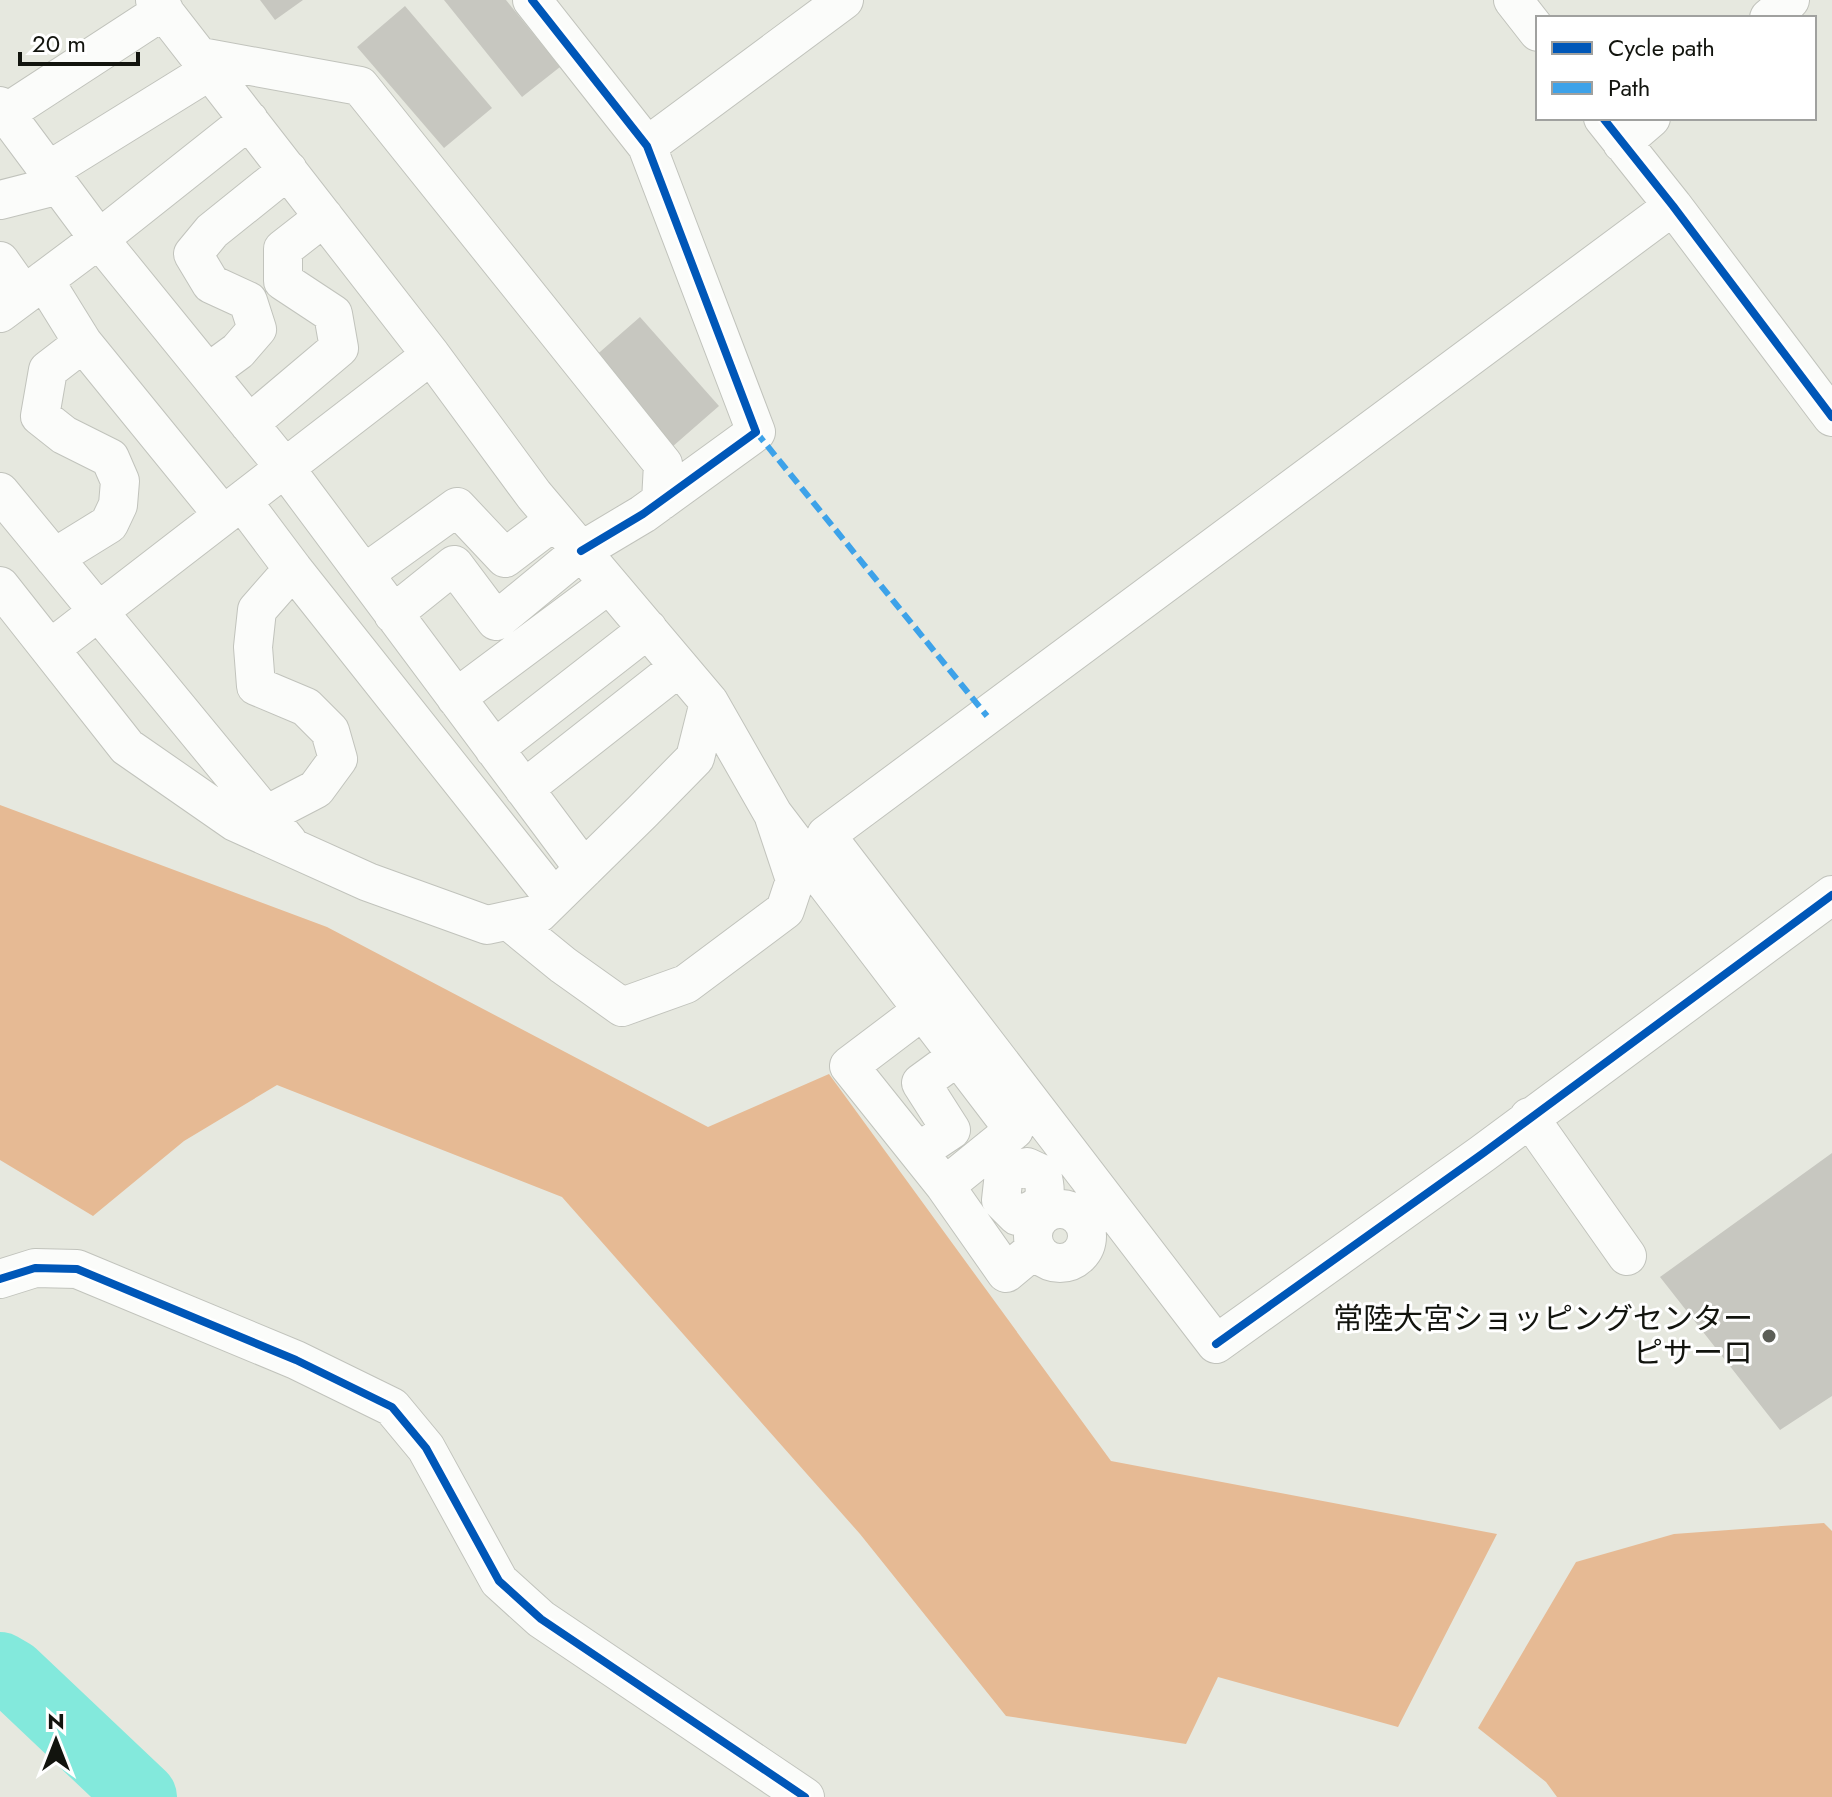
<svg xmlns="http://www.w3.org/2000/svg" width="1832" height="1797" viewBox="0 0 1832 1797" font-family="Jost,'Noto Sans JP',sans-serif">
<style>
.forest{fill:#e6ba94}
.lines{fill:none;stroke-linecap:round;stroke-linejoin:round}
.river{stroke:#83e9dc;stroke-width:70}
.building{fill:#c7c7c0}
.minor-casing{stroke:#c1c3bc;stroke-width:40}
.minor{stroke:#fbfcfa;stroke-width:38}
.quiet{stroke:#3da2e9;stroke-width:6;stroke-dasharray:12 6;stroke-linecap:butt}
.cycleway-casing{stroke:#fff;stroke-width:13}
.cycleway{stroke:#0057b8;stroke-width:8}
.poi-dot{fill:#5c5e57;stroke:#fff;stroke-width:3}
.labels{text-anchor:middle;stroke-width:6;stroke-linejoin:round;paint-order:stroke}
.poi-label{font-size:30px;fill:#12140e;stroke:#fff;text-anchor:end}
</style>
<rect width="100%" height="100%" fill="#e6e8df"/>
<path class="forest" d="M0,805L327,927L708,1127L829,1074L1111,1461L1497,1534L1398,1727L1218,1677L1186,1744L1006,1716L860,1534L562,1197L277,1085L184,1141L93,1216L0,1160Z
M1824,1523L1832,1531V1797H1557L1546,1782L1478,1728L1576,1562L1674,1534Z"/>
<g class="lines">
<path class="river" d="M0,1667L12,1674L142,1797"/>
</g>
<path class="building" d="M260,0H303L275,20Z
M444,0H506L560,67L522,97Z
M405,6L492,108L444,148L357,47Z
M640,317L719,406L672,447L593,358Z
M1832,1153V1396L1780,1430L1660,1277Z"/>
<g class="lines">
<defs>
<path id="minor" d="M1513,0L1538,32
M1769,18L1790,0
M201,57L360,86L663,464L661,501
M0,106L99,239L285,468L584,869
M6,113L164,10
M1603,118L1673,206L1832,417
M1622,143L1651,118
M647,146L844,0
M48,171L211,70
M0,200L59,185
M1673,206L826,835L1216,1344L1482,1154L1832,895
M0,261L24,295
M44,280L83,343L223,515
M0,313L99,239L249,120
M208,373L238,351L257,329L248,301L211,284L193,254L212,231L288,170
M249,424L339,348L333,314L283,281V249L324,217
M0,492L288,842
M242,501L293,569L554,898
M54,558L109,524L118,505L120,481L110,458L64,435L40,416L48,370L83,343
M364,574L457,507L505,558L555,520
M0,586L127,747L235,822L368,882L487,925L538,914L642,812L695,758L709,702L534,495L431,355L155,0
M393,614L454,565L496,621L581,551L643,514L756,432L647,146L532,0
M50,649L431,355
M456,698L609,584
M494,749L648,629
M524,789L679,667
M773,814L1014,1130L945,1186L849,1066L923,1010
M266,815L316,789L338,759L330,731L306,707L256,686L253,647L257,610L293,569
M509,921L563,965L622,1007L686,984L785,910L795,880L773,814L709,702
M1529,1117L1627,1256
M993,1147L1008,1172L1027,1167L1042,1174C1049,1200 1043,1207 1017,1216L1001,1200L1003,1182L1008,1172
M918,1152L951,1130L921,1083L958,1056
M945,1186L1006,1273L1035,1249
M1033 1236a27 27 0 1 1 54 0a27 27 0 1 1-54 0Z
M0,1279L35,1268L77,1269L296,1360L392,1407L426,1448L499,1581L541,1619L805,1797"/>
</defs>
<use href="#minor" class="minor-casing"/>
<use href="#minor" class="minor"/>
<path class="quiet" d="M756,432L987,716"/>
<defs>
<path id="cycleway" d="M532,0L647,146L756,432L643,514L581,551
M1603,118L1673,206L1832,417
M0,1279L35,1268L77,1269L296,1360L392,1407L426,1448L499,1581L541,1619L805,1797
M1216,1344L1482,1154L1832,895"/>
</defs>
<use href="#cycleway" class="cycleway-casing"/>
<use href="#cycleway" class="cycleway"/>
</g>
<circle class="poi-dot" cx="1769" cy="1336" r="8"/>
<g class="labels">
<g class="poi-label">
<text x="1753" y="1329">常陸大宮ショッピングセンター<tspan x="1753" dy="34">ピサーロ</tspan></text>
</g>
</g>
<rect x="1536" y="16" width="280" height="104" fill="#ffffff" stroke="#a0a19f" stroke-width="2"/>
<rect x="1552" y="42" width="40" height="12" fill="#0057b8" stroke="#a0a19f" stroke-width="2"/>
<text x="1608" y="56" font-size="24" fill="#12140e">Cycle path</text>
<rect x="1552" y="82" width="40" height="12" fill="#3da2e9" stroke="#a0a19f" stroke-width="2"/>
<text x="1608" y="96" font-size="24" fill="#12140e">Path</text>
<g transform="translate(56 1741)" stroke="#ffffff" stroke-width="6" paint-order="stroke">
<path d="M0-6L14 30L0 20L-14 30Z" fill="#12140e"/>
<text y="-12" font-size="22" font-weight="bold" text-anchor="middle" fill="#12140e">N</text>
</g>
<path d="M20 52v12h118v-12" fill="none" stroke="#12140e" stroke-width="4"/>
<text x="32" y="52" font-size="24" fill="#12140e" stroke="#ffffff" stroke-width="6" paint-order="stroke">20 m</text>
</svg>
